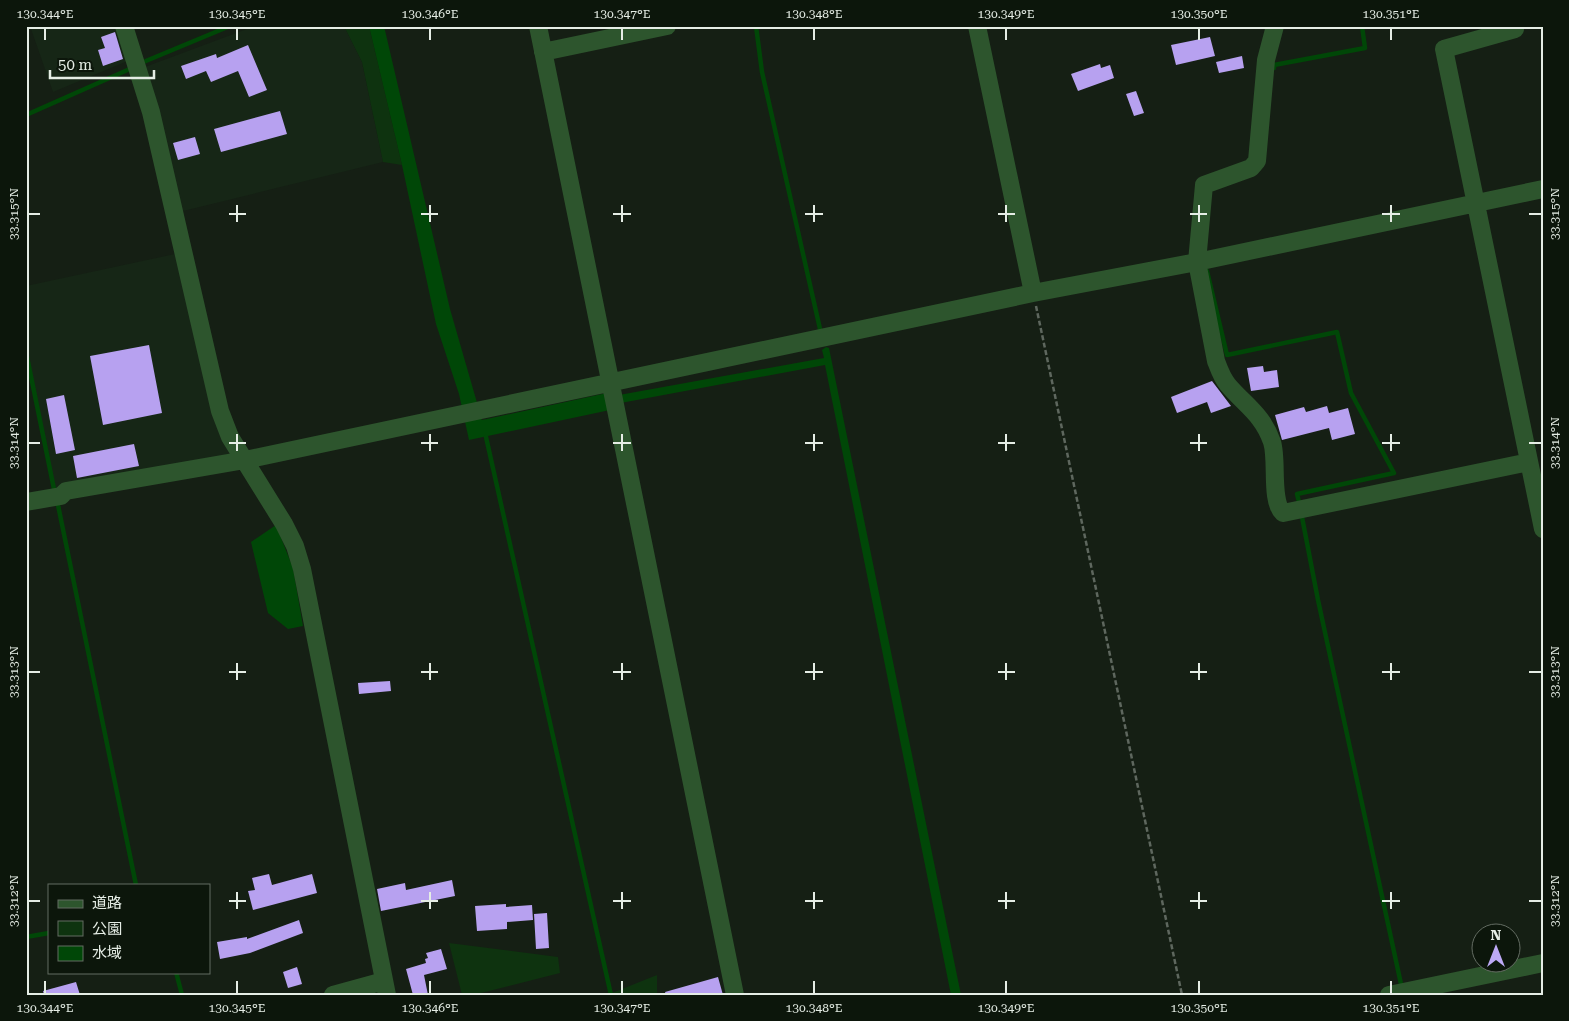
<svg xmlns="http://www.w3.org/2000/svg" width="1569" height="1021" viewBox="0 0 1569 1021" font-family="'Roboto Serif','Noto Sans JP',serif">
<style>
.built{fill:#162616}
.green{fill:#0e330f}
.water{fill:#004707}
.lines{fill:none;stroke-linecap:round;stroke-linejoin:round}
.stream{stroke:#004707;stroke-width:4.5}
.building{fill:#b7a1f0}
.path{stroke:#5e675e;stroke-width:2.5;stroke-dasharray:5 2.5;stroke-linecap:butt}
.minor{stroke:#2d552d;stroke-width:18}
.ticks{fill:none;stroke:#e5ede5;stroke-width:2}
.neatline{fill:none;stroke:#e5ede5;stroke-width:2}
.ticks-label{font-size:12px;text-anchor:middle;fill:#e5ede5}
</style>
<rect width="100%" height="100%" fill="#151f14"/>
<path class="built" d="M30,26H118L130,60L53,92Z
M255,26H344L362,62L383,162L179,212L145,67Z
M175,254L231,454L54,489L26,352V286Z"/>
<path class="green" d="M344,26H369L402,165L383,162L362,62Z
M449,943L558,957L560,973L473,995H462Z
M657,974V995H607L657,975Z"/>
<path class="water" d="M369,26H384L450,309L482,420L607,393L608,397L824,358L822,350L826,347L829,348L961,995H951L825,365L610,405V410L469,440L459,394L436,324L402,165Z
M276,525L293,568L303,626L288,629L268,613L251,542Z"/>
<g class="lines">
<path class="stream" d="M756,26L762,72L820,329
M141,63L230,26
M1274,68V65L1365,48L1362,26
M26,115L132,68
M1207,271L1227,355L1337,332L1351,393L1394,473L1297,494L1299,502
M26,352L54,489
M486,437L611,995
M58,505L136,885
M1302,517L1318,600L1401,984
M26,937L49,933
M176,972L182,995"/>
</g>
<path class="building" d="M115,32L123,59L103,66L98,50L105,48L101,37Z
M1210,37L1215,56L1176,65L1171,45Z
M248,45L267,90L249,97L238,71L211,82L206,71L186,79L181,66L216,54L217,58Z
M1242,56L1244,68L1219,73L1216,62Z
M1100,64L1101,68L1110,65L1114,78L1078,91L1071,74Z
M1136,91L1144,113L1134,116L1126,94Z
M280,111L287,134L221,152L214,129Z
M195,137L200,154L178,160L173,143Z
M149,345L162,413L103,425L90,356Z
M1263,366L1264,372L1277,370L1279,387L1251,391L1247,368Z
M1212,381L1231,406L1211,413L1207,402L1177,413L1171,397Z
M64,395L75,450L56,454L46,399Z
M1327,406L1329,413L1348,408L1355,434L1332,440L1329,428L1282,440L1275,415L1304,407L1306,412Z
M134,444L139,466L77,478L73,456Z
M390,681L391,691L359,694L358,683Z
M269,874L272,885L312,874L317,893L253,910L248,891L255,890L252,878Z
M452,880L455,896L381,911L377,889L405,883L406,890Z
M506,904V907L532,905L533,920L507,922V929L477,931L475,906Z
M547,913L549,948L536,949L534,914Z
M299,920L303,933L250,953L220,959L217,942L247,937V939Z
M441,949L447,969L424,975L428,995H413L406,969L426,963L425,959L428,958L426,953Z
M297,967L302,984L288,988L283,972Z
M718,977L723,995H666L665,992Z
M76,982L80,995H44L43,991Z"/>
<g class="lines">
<path class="path" d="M1036,306L1182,995"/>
<path class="minor" d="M124,26L151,112L220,411L230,437L284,524L295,546L302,569L387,995
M538,26L735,995
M977,26L1033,293
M1275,26L1266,60L1257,161L1251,168L1204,185L1197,262L1216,361C1219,369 1222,378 1228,385C1245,405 1263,415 1272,442C1278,460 1270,501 1283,513L1529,462
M1514,26L1515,29L1444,49L1543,529
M543,52L667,26
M26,502L61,496L66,491L245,460L1033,293L1197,262L1543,189
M333,995L384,981
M1389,995L1543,963"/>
</g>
<path class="ticks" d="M45,28V40M237,28V40M430,28V40M622,28V40M814,28V40M1006,28V40M1199,28V40M1391,28V40M237,205V222M430,205V222M622,205V222M814,205V222M1006,205V222M1199,205V222M1391,205V222M28,214H40M229,214H246M421,214H438M613,214H631M805,214H823M998,214H1015M1190,214H1207M1382,214H1400M1529,214H1542M237,434V451M430,434V451M622,434V451M814,434V451M1006,434V451M1199,434V451M1391,434V451M28,443H40M229,443H246M421,443H438M613,443H631M805,443H823M998,443H1015M1190,443H1207M1382,443H1400M1529,443H1542M237,663V680M430,663V680M622,663V680M814,663V680M1006,663V680M1199,663V680M1391,663V680M28,672H40M229,672H246M421,672H438M613,672H631M805,672H823M998,672H1015M1190,672H1207M1382,672H1400M1529,672H1542M237,892V909M430,892V909M622,892V909M814,892V909M1006,892V909M1199,892V909M1391,892V909M28,901H40M229,901H246M421,901H438M613,901H631M805,901H823M998,901H1015M1190,901H1207M1382,901H1400M1529,901H1542M45,981V994M237,981V994M430,981V994M622,981V994M814,981V994M1006,981V994M1199,981V994M1391,981V994"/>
<rect width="1569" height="1021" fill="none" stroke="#0c160b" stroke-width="55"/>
<rect x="48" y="884" width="162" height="90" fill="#0c160b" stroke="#636c62"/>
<rect x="58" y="900" width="25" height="8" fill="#2d552d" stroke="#636c62"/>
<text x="92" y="908" font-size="15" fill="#e5ede5">道路</text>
<rect x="58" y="921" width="25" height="15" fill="#0e330f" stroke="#636c62"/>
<text x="92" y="934" font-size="15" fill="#e5ede5">公園</text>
<rect x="58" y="946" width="25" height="15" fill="#004707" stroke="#636c62"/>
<text x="92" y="958" font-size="15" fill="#e5ede5">水域</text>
<g transform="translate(1496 948)"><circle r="24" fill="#0c160b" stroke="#636c62"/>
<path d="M0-4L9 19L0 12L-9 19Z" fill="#bda9f5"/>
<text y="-8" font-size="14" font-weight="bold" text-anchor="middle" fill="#e5ede5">N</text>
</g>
<path d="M50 70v8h104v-8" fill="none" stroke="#e5ede5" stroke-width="2.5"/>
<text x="58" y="70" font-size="15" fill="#e5ede5" stroke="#0c160b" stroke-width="4" paint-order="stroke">50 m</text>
<rect x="28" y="28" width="1514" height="966" class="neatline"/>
<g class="ticks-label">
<text x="45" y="18">130.344°E</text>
<text x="237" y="18">130.345°E</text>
<text x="430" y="18">130.346°E</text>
<text x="622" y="18">130.347°E</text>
<text x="814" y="18">130.348°E</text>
<text x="1006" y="18">130.349°E</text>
<text x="1199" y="18">130.350°E</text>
<text x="1391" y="18">130.351°E</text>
<text transform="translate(14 214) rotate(-90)" y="4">33.315°N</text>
<text transform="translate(1555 214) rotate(-90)" y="4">33.315°N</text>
<text transform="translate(14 443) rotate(-90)" y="4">33.314°N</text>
<text transform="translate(1555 443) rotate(-90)" y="4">33.314°N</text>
<text transform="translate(14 672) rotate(-90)" y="4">33.313°N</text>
<text transform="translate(1555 672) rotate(-90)" y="4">33.313°N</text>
<text transform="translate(14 901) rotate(-90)" y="4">33.312°N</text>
<text transform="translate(1555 901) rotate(-90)" y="4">33.312°N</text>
<text x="45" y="1012">130.344°E</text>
<text x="237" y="1012">130.345°E</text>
<text x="430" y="1012">130.346°E</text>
<text x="622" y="1012">130.347°E</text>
<text x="814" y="1012">130.348°E</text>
<text x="1006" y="1012">130.349°E</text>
<text x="1199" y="1012">130.350°E</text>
<text x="1391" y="1012">130.351°E</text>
</g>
</svg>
